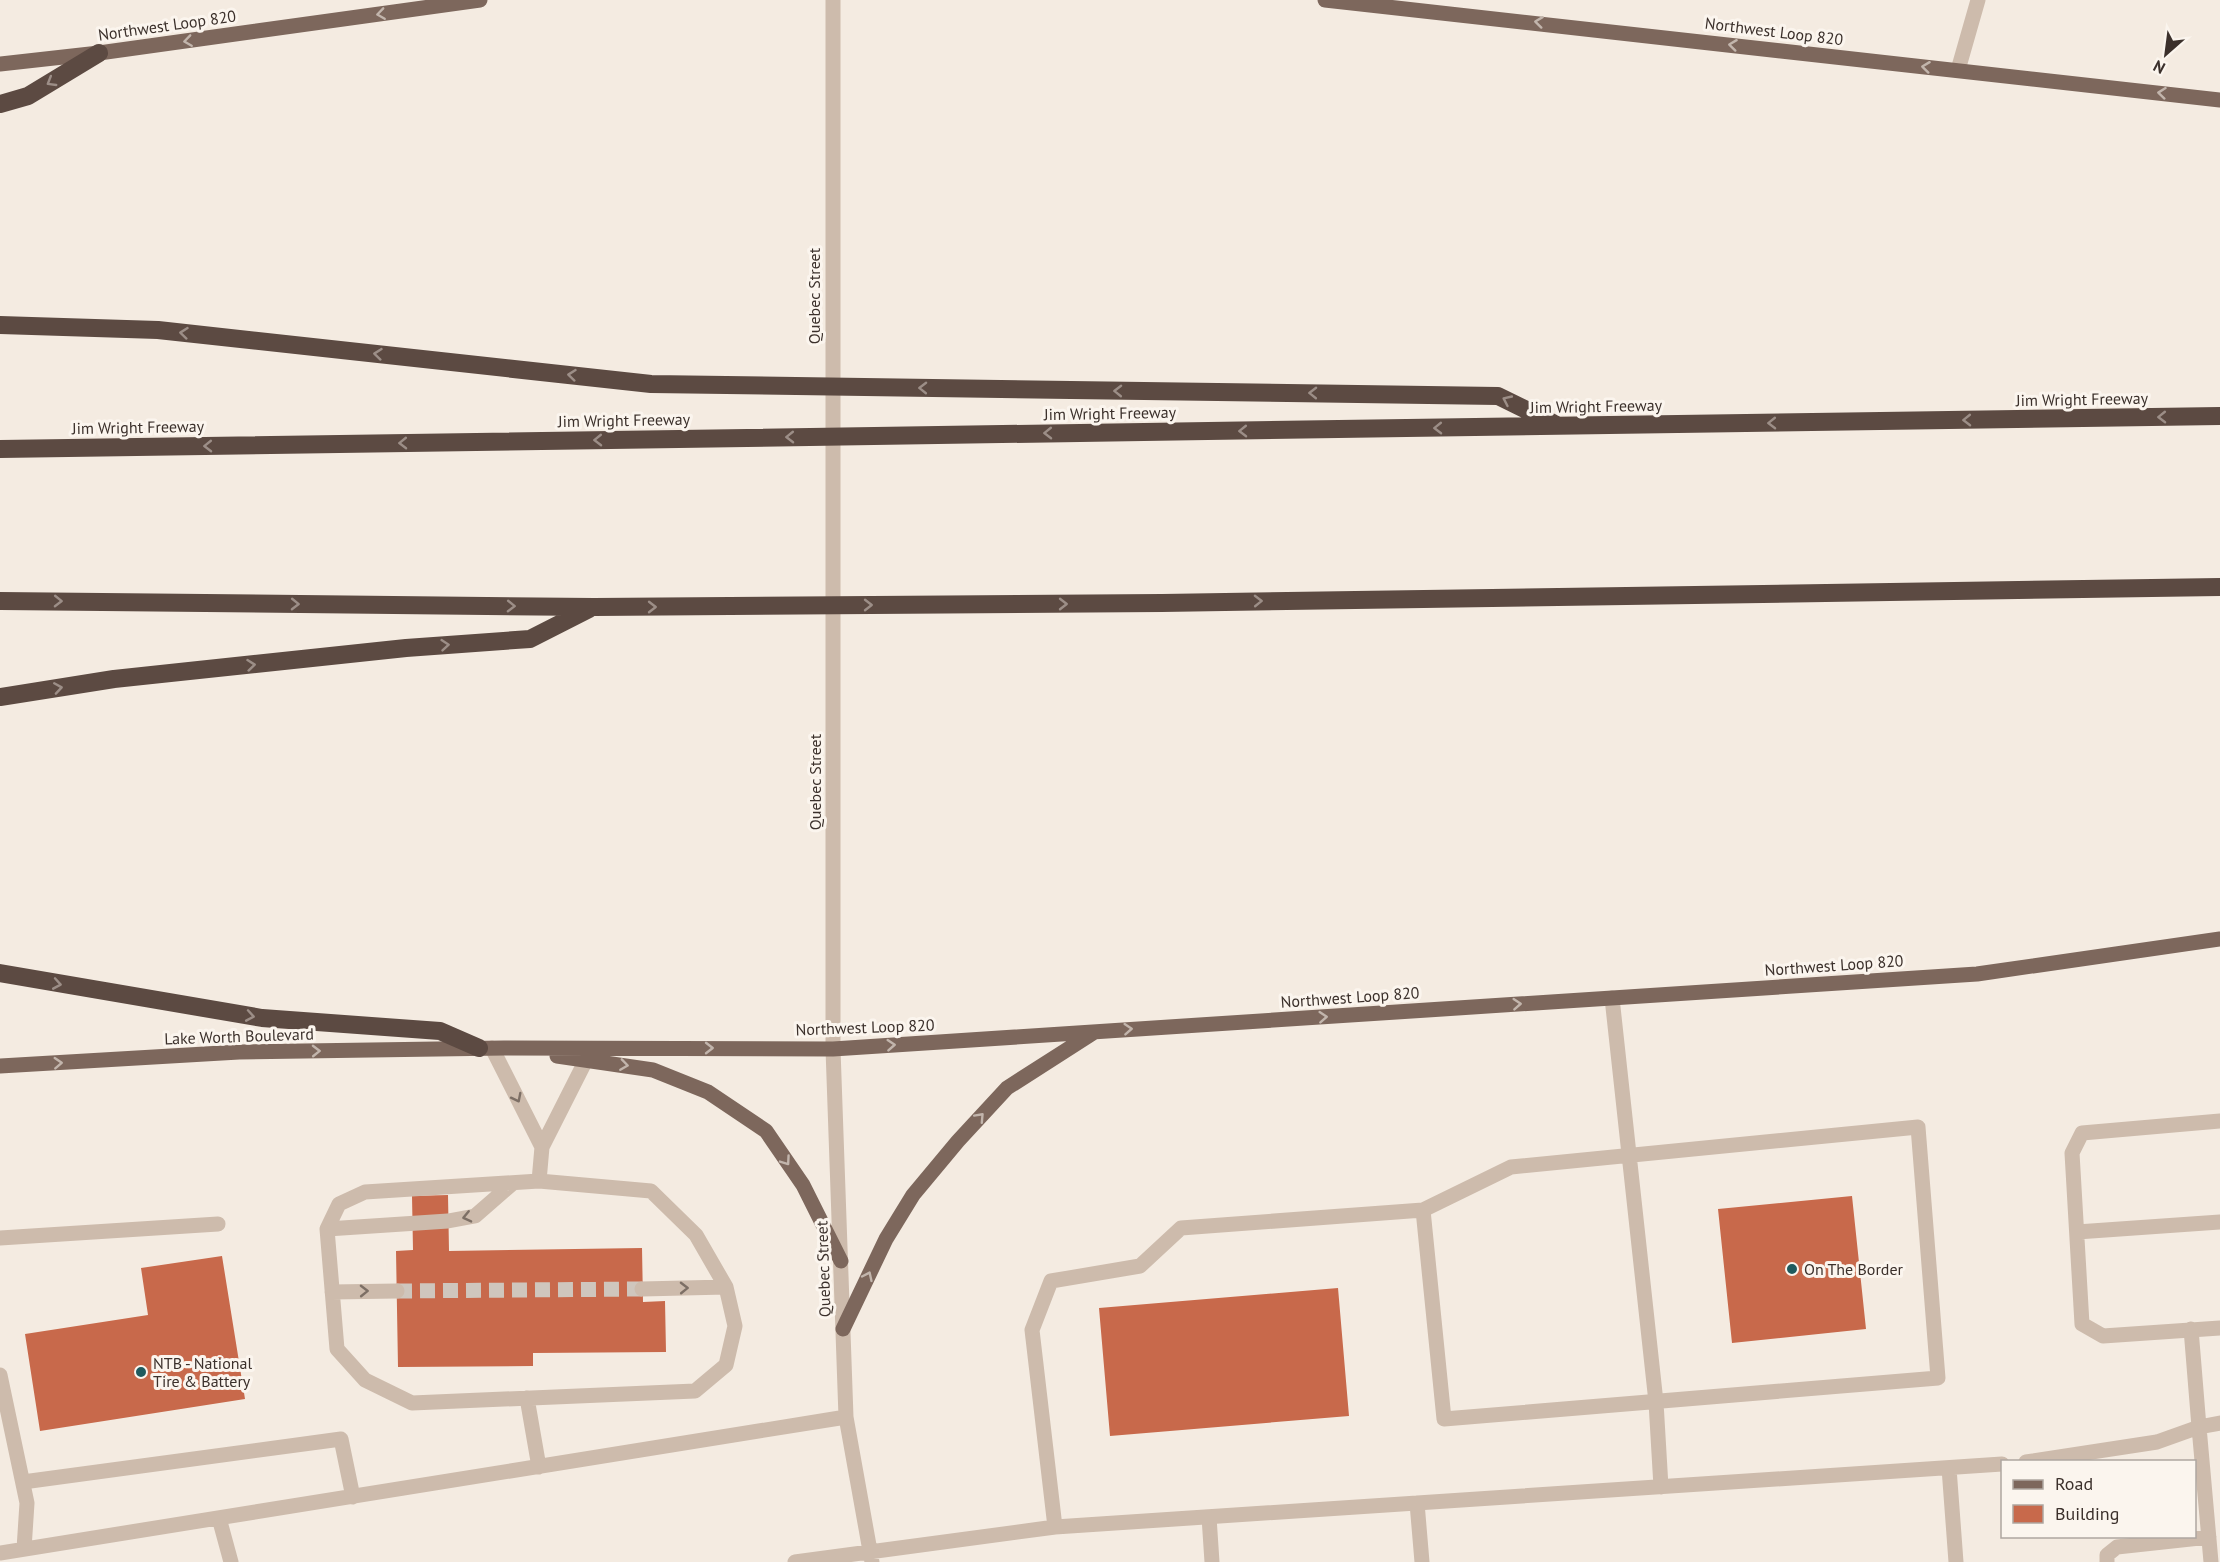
<svg xmlns="http://www.w3.org/2000/svg" width="2220" height="1562" viewBox="0 0 2220 1562" font-family="'PT Sans',sans-serif">
<style>
.building{fill:#c8694b}
.lines{fill:none;stroke-linecap:round;stroke-linejoin:round}
.minor-tunnel{stroke:#cfc6bd;stroke-width:15;stroke-dasharray:15 8;stroke-linecap:butt}
.minor{stroke:#cdbbac;stroke-width:15}
.major{stroke:#7d675c;stroke-width:15}
.highway{stroke:#5c4a42;stroke-width:18}
.oneway{stroke:#c2b5ac}
.oneway2{stroke:#9c8e87}
.oneway3{stroke:#7d6f65}
.poi-dot{fill:#1f5a5e;stroke:#fbf5ee;stroke-width:2}
.labels{text-anchor:middle;stroke-width:6;stroke-linejoin:round;paint-order:stroke}
.street-label{font-size:16px;fill:#3b302b;stroke:#fbf5ee}
.poi-label{font-size:16px;fill:#3b302b;stroke:#fbf5ee;text-anchor:start}
</style>
<rect width="100%" height="100%" fill="#f4ebe1"/>
<path class="building" d="M448,1195L449,1251L642,1248L643,1302L665,1301L666,1352L533,1353V1366L398,1367L396,1251L413,1250L412,1196Z
M1852,1196L1866,1329L1732,1343L1718,1209Z
M222,1256L245,1399L40,1431L25,1334L148,1315L141,1268Z
M1338,1288L1349,1416L1110,1436L1099,1308Z"/>
<g class="lines">
<path class="minor-tunnel" d="M397,1291L642,1289"/>
<path class="minor" d="M833,0V1049L846,1417L872,1562
M1958,70L1978,0
M1612,998L1656,1402L1661,1487
M492,1048L542,1147
M2220,1121L2082,1133L2072,1153L2082,1324L2103,1336L2220,1328
M539,1181L651,1191L696,1235L726,1287L735,1326L726,1365L695,1391L412,1403L365,1380L337,1349L327,1229L339,1204L365,1192L539,1181L542,1147L586,1060
M327,1229L448,1221L475,1216L513,1183
M2077,1232L2220,1222
M0,1238L218,1224
M642,1289L726,1287
M332,1292L397,1291
M0,1375L27,1503L24,1549
M527,1398L539,1467
M2026,1462L2157,1442L2199,1427L2191,1329
M1949,1468L1956,1562
M23,1482L341,1439L353,1497
M1417,1503L1422,1562
M1209,1517L1212,1562
M219,1518L231,1562
M1055,1527L1032,1330L1051,1281L1140,1266L1181,1228L1423,1210L1511,1167L1918,1127L1938,1378L1444,1419L1423,1210
M0,1553L846,1417
M795,1562L1055,1527L2002,1464
M2107,1562V1555L2117,1547L2209,1537
M2211,1562L2199,1427L2220,1423"/>
<path class="major" d="M1325,0L2220,100
M0,64L99,53L480,0
M557,1056L653,1070L708,1092L766,1131L803,1185L841,1261
M0,1066L239,1052L504,1048L833,1049L1977,974L2220,939
M843,1329L886,1239L913,1195L958,1141L1007,1088L1093,1033"/>
<path class="highway" d="M0,104L28,96L99,53
M0,325L158,330L651,384L1498,396L1555,424
M0,449L2220,416
M0,601L594,607L1162,603L2220,587
M0,697L114,679L406,648L530,639L589,609
M0,973L262,1018L440,1031L479,1048"/>
</g>
<defs><path id="oneway-chevron" d="M-2-3.5L2.5 0L-2 3.5" fill="none" stroke-width="1.6" stroke-linecap="round" stroke-linejoin="round" transform="scale(1.5)"/></defs>
<g class="oneway">
<use href="#oneway-chevron" transform="translate(381 14) rotate(172)"/>
<use href="#oneway-chevron" transform="translate(1539 22) rotate(-173)"/>
<use href="#oneway-chevron" transform="translate(188 41) rotate(172)"/>
<use href="#oneway-chevron" transform="translate(1733 45) rotate(-173)"/>
<use href="#oneway-chevron" transform="translate(1926 67) rotate(-173)"/>
<use href="#oneway-chevron" transform="translate(2162 93) rotate(-174)"/>
<use href="#oneway-chevron" transform="translate(1517 1004) rotate(-4)"/>
<use href="#oneway-chevron" transform="translate(1323 1017) rotate(-4)"/>
<use href="#oneway-chevron" transform="translate(1128 1029) rotate(-4)"/>
<use href="#oneway-chevron" transform="translate(891 1045) rotate(-4)"/>
<use href="#oneway-chevron" transform="translate(709 1048)"/>
<use href="#oneway-chevron" transform="translate(316 1051) rotate(-1)"/>
<use href="#oneway-chevron" transform="translate(58 1063) rotate(-3)"/>
<use href="#oneway-chevron" transform="translate(624 1065) rotate(8)"/>
<use href="#oneway-chevron" transform="translate(980 1117) rotate(-47)"/>
<use href="#oneway-chevron" transform="translate(786 1161) rotate(55)"/>
<use href="#oneway-chevron" transform="translate(868 1276) rotate(-65)"/>
</g>
<g class="oneway2">
<use href="#oneway-chevron" transform="translate(51 82) rotate(149)"/>
<use href="#oneway-chevron" transform="translate(184 333) rotate(-174)"/>
<use href="#oneway-chevron" transform="translate(378 354) rotate(-174)"/>
<use href="#oneway-chevron" transform="translate(572 375) rotate(-174)"/>
<use href="#oneway-chevron" transform="translate(923 388) rotate(-179)"/>
<use href="#oneway-chevron" transform="translate(1118 391) rotate(-179)"/>
<use href="#oneway-chevron" transform="translate(1313 393) rotate(-179)"/>
<use href="#oneway-chevron" transform="translate(1507 400) rotate(-155)"/>
<use href="#oneway-chevron" transform="translate(2162 417) rotate(179)"/>
<use href="#oneway-chevron" transform="translate(1967 420) rotate(179)"/>
<use href="#oneway-chevron" transform="translate(1772 423) rotate(179)"/>
<use href="#oneway-chevron" transform="translate(1438 428) rotate(179)"/>
<use href="#oneway-chevron" transform="translate(1243 431) rotate(179)"/>
<use href="#oneway-chevron" transform="translate(1048 433) rotate(179)"/>
<use href="#oneway-chevron" transform="translate(790 437) rotate(179)"/>
<use href="#oneway-chevron" transform="translate(598 440) rotate(179)"/>
<use href="#oneway-chevron" transform="translate(403 443) rotate(179)"/>
<use href="#oneway-chevron" transform="translate(208 446) rotate(179)"/>
<use href="#oneway-chevron" transform="translate(58 601) rotate(1)"/>
<use href="#oneway-chevron" transform="translate(1258 601) rotate(-1)"/>
<use href="#oneway-chevron" transform="translate(295 604) rotate(1)"/>
<use href="#oneway-chevron" transform="translate(1063 604)"/>
<use href="#oneway-chevron" transform="translate(868 605)"/>
<use href="#oneway-chevron" transform="translate(511 606) rotate(1)"/>
<use href="#oneway-chevron" transform="translate(652 607)"/>
<use href="#oneway-chevron" transform="translate(445 645) rotate(-5)"/>
<use href="#oneway-chevron" transform="translate(251 665) rotate(-6)"/>
<use href="#oneway-chevron" transform="translate(58 688) rotate(-9)"/>
<use href="#oneway-chevron" transform="translate(57 984) rotate(10)"/>
<use href="#oneway-chevron" transform="translate(250 1016) rotate(10)"/>
</g>
<g class="oneway3">
<use href="#oneway-chevron" transform="translate(517 1098) rotate(63)"/>
<use href="#oneway-chevron" transform="translate(467 1217) rotate(167)"/>
<use href="#oneway-chevron" transform="translate(684 1288) rotate(-1)"/>
<use href="#oneway-chevron" transform="translate(364 1291) rotate(-1)"/>
</g>
<g class="poi-dot">
<circle cx="1792" cy="1269" r="6"/>
<circle cx="141" cy="1372" r="6"/>
</g>
<g class="labels">
<g class="street-label">
<text transform="translate(167 25) rotate(-8)" y="6">Northwest Loop 820</text>
<text transform="translate(1774 31) rotate(7)" y="6">Northwest Loop 820</text>
<text transform="translate(814 296) rotate(-90)" y="6">Quebec Street</text>
<text transform="translate(2082 399) rotate(-1)" y="6">Jim Wright Freeway</text>
<text transform="translate(1596 406) rotate(-1)" y="6">Jim Wright Freeway</text>
<text transform="translate(1110 413) rotate(-1)" y="6">Jim Wright Freeway</text>
<text transform="translate(624 420) rotate(-1)" y="6">Jim Wright Freeway</text>
<text transform="translate(138 427) rotate(-1)" y="6">Jim Wright Freeway</text>
<text transform="translate(815 782) rotate(-90)" y="6">Quebec Street</text>
<text transform="translate(1834 965) rotate(-4)" y="6">Northwest Loop 820</text>
<text transform="translate(1350 997) rotate(-4)" y="6">Northwest Loop 820</text>
<text transform="translate(865 1027) rotate(-2)" y="6">Northwest Loop 820</text>
<text transform="translate(239 1036) rotate(-2)" y="6">Lake Worth Boulevard</text>
<text transform="translate(823 1269) rotate(-92)" y="6">Quebec Street</text>
</g>
<g class="poi-label">
<text x="1804" y="1275">On The Border</text>
<text x="153" y="1369">NTB - National<tspan x="153" dy="18">Tire &amp; Battery</tspan></text>
</g>
</g>
<rect x="2001" y="1460" width="195" height="78" fill="#fbf5ee" stroke="#aea6a0" stroke-width="1.5"/>
<rect x="2013" y="1480" width="30" height="9" fill="#7d675c" stroke="#aea6a0" stroke-width="1.5"/>
<text x="2055" y="1490" font-size="18" fill="#3b302b">Road</text>
<rect x="2013" y="1505" width="30" height="18" fill="#c8694b" stroke="#aea6a0" stroke-width="1.5"/>
<text x="2055" y="1520" font-size="18" fill="#3b302b">Building</text>
<g transform="translate(2166 54) rotate(208)" stroke="#fbf5ee" stroke-width="4.5" paint-order="stroke">
<path d="M0-4.5L10 22L0 15L-10 22Z" fill="#3b302b"/>
<text y="-9" font-size="16" font-weight="bold" text-anchor="middle" fill="#3b302b">N</text>
</g>
</svg>
